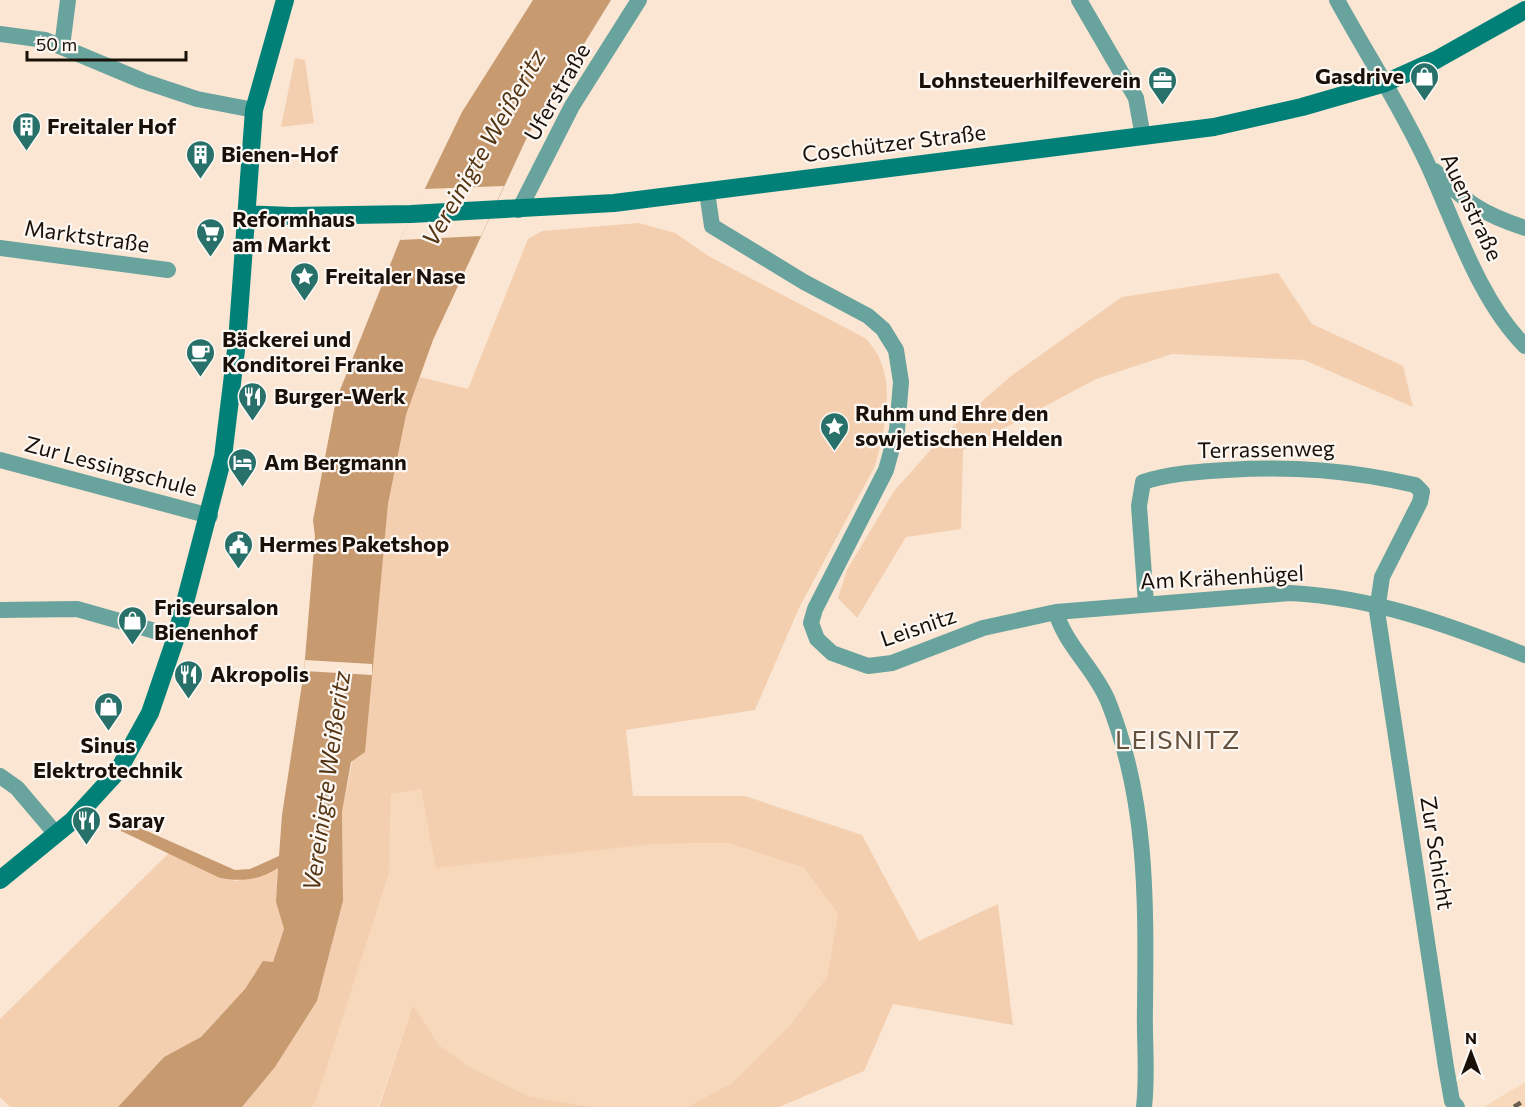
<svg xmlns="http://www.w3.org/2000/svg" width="1525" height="1107" viewBox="0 0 1525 1107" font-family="Commissioner,sans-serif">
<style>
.built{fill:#f8d8bb}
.green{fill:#f3cfaf}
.water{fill:#c79a70}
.pier{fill:#fbe6d3}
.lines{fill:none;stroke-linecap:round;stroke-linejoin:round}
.street{stroke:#69a39d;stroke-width:16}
.secondary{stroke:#018078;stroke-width:18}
.rail{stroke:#6a5d51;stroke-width:4.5;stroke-dasharray:8 8;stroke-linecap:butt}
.labels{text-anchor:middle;stroke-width:4.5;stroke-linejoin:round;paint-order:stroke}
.poi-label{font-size:22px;font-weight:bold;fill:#191008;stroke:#fcf7f2;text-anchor:start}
.street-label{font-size:22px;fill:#191008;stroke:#fcf7f2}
.water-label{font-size:24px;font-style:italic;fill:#543514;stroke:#fcf7f2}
.quarter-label{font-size:26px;letter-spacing:1.5px;fill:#66513c;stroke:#fcf7f2}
</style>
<rect width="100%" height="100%" fill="#fbe6d3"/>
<path class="built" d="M421,789L652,844L728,843L804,868L838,914L827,977L790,1025L732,1083L687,1107H592L528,1096L468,1066L439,1045L413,1005L378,1107H312L389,873L391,793Z
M1525,1082V1107H1484Z"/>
<path class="green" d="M295,58L305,60L314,123L281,127Z
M639,223L675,233L710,257L865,338C899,371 886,425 875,466L799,608L755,710L626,730L633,796H745L862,835L919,941L998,904L1013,1025L893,1004L864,1071L779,1107H687L732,1083L790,1025L827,977L838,914L804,868L728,843L652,844L436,868L421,789L391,794L389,873L316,1100L312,1107H242L275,1067L317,1001L343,901L342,812L372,664L388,504L406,415L420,377L468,389L528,239L542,231Z
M1278,273L1312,324L1403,366L1413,407L1304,360L1172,354L1096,379L963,450L961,529L906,537L857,618L838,598L847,570L894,491L945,434L1011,376L1122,297Z
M170,852L220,878L237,881L278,867L276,902L284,929L273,962H263L245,989L201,1037L164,1057L118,1107H10L0,1097V1019Z
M413,1005L439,1045L468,1066L528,1096L592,1107H379Z"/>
<path class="water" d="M533,0H611L529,133L433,340L406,415L388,504L365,752L351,762L342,812L343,901L317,1001L275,1067L242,1107H118L164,1057L201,1037L245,989L263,961L273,962L284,929L276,902L278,868C259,880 242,882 220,878L121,831L122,820L235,870L250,869L279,856L282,815L304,671L315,537L313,520L336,400L400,240L462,112Z"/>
<path class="pier" d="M504,186L481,236L400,240L424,189Z
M305,660L372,664V675L304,671Z"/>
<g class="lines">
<path class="street" d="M1079,0L1136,98L1143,137
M1337,0C1367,55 1402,108 1428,165C1455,224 1479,300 1525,346
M0,34L45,40L143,81L197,99L254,110
M62,47L68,0
M1435,171C1466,203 1483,214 1525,228
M707,192L712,226L804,282L868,316L883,329L896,350L901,382L897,430L886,470L815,609L811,623L817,639L832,653L868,666L892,663L983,628L1056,612L1290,593C1373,597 1449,625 1525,655
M519,210L572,106L639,0
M0,248L168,270
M0,460L210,516
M1146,603L1139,506L1143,482C1171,473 1197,472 1226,470C1293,466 1349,470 1415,485L1422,492L1420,502L1382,577L1377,611L1446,1067L1452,1101L1457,1107
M0,610L77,609L176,637
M1056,612C1065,645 1095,669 1108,701C1148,800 1146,903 1145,1007C1144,1040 1148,1074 1144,1107
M0,776L17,788L56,834"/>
<path class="secondary" d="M245,214L291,216L411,214L614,203L1214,127L1302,107L1385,83L1436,60L1525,10
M0,880L72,821L118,771L150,713L176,637L223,457L237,342L254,110L285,0"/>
<path class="rail" d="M1514,1107L1525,1100"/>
</g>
<defs>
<symbol id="shop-pin" viewBox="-11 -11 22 30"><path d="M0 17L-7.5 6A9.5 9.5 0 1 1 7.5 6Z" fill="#28716a" stroke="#fcf7f2"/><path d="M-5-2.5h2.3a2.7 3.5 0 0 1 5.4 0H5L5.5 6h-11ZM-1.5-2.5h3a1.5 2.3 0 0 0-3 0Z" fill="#fff"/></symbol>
<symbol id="office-pin" viewBox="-11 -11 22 30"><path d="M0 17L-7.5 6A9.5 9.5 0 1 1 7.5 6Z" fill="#28716a" stroke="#fcf7f2"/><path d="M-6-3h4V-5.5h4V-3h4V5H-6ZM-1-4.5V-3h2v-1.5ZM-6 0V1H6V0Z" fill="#fff"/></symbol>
<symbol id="building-pin" viewBox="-11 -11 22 30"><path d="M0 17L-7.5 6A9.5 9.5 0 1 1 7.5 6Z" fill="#28716a" stroke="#fcf7f2"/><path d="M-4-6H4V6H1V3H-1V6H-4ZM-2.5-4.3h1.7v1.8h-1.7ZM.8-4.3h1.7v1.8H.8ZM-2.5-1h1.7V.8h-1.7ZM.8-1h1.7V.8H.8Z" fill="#fff"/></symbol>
<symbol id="supermarket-pin" viewBox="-11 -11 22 30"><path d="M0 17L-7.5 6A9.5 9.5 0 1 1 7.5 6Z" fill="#28716a" stroke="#fcf7f2"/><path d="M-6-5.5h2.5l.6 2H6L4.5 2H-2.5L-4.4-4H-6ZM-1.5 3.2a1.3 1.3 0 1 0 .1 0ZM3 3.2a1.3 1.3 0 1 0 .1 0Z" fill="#fff"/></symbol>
<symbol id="sight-pin" viewBox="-11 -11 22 30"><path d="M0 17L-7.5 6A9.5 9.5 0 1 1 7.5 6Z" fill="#28716a" stroke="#fcf7f2"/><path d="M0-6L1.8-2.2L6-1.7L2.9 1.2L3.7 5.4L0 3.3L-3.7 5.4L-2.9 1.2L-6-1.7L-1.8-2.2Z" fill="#fff"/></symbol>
<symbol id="cafe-pin" viewBox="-11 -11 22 30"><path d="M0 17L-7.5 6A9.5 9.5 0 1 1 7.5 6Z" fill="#28716a" stroke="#fcf7f2"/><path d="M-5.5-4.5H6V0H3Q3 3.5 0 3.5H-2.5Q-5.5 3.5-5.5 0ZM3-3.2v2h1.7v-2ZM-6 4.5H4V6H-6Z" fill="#fff"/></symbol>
<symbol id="restaurant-pin" viewBox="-11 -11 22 30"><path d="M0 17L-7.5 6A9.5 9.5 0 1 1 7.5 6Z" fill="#28716a" stroke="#fcf7f2"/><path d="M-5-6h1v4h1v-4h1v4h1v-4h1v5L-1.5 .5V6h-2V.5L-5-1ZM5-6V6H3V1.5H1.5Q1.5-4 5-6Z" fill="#fff"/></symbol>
<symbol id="hotel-pin" viewBox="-11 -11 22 30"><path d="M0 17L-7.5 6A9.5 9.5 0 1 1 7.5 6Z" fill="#28716a" stroke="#fcf7f2"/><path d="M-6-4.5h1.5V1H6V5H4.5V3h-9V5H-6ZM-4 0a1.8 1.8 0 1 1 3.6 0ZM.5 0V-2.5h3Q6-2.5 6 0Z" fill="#fff"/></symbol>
<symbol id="civic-pin" viewBox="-11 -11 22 30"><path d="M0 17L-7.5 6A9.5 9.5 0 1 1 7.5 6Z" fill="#28716a" stroke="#fcf7f2"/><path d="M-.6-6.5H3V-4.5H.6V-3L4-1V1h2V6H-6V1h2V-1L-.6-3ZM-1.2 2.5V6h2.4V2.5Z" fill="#fff"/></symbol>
</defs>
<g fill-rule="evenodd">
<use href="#shop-pin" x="1408" y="60" width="33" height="45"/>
<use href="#office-pin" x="1146" y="64" width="33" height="45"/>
<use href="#building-pin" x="10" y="110" width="33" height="45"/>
<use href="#building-pin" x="184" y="138" width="33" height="45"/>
<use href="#supermarket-pin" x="194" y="216" width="33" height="45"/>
<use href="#sight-pin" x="288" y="260" width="33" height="45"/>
<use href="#cafe-pin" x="184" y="336" width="33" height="45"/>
<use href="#restaurant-pin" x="236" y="380" width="33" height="45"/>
<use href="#sight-pin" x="818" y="410" width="33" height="45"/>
<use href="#hotel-pin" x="226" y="446" width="33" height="45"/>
<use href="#civic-pin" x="222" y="528" width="33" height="45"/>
<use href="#shop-pin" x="116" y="604" width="33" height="45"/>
<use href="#restaurant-pin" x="172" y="658" width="33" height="45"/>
<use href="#shop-pin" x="92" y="690" width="33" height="45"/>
<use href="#restaurant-pin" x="70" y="804" width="33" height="45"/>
</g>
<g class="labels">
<g class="poi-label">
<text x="1404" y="84" text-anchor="end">Gasdrive</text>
<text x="1141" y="88" text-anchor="end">Lohnsteuerhilfeverein</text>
<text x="47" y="134">Freitaler Hof</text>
<text x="221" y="162">Bienen-Hof</text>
<text x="232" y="227">Reformhaus<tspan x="232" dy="25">am Markt</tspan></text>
<text x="325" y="284">Freitaler Nase</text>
<text x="222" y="347">Bäckerei und<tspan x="222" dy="25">Konditorei Franke</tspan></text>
<text x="274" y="404">Burger-Werk</text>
<text x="855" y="421">Ruhm und Ehre den<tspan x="855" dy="25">sowjetischen Helden</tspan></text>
<text x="264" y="470">Am Bergmann</text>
<text x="259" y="552">Hermes Paketshop</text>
<text x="154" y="615">Friseursalon<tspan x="154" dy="25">Bienenhof</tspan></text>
<text x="210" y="682">Akropolis</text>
<text x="108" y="753" text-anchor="middle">Sinus<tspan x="108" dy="25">Elektrotechnik</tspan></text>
<text x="108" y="828">Saray</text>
</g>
<g class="street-label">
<text transform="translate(557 92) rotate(-60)" y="8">Uferstraße</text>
<text transform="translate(894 143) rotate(-7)" y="8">Coschützer Straße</text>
<text transform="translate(1472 207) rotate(65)" y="8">Auenstraße</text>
<text transform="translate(87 236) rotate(8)" y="8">Marktstraße</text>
<text transform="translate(1266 449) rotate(-1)" y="8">Terrassenweg</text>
<text transform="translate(111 466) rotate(15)" y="8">Zur Lessingschule</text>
<text transform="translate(1222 577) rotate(-3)" y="8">Am Krähenhügel</text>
<text transform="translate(918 627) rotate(-19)" y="8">Leisnitz</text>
<text transform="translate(1437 853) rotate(81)" y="8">Zur Schicht</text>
</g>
<g class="water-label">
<text transform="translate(484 148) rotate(-60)" y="8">Vereinigte Weißeritz</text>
<text transform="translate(327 781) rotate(-82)" y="8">Vereinigte Weißeritz</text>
</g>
<g class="quarter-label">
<text x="1178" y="749">LEISNITZ</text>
</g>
</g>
<g transform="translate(1471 1053)" stroke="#fcf7f2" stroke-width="4.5" paint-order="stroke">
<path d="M0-4.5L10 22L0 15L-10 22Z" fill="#191008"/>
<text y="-9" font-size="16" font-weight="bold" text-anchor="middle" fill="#191008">N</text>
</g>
<path d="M27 51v9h159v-9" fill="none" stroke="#191008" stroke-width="3"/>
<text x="36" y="51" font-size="18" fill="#191008" stroke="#fcf7f2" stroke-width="4.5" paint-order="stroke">50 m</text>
</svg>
